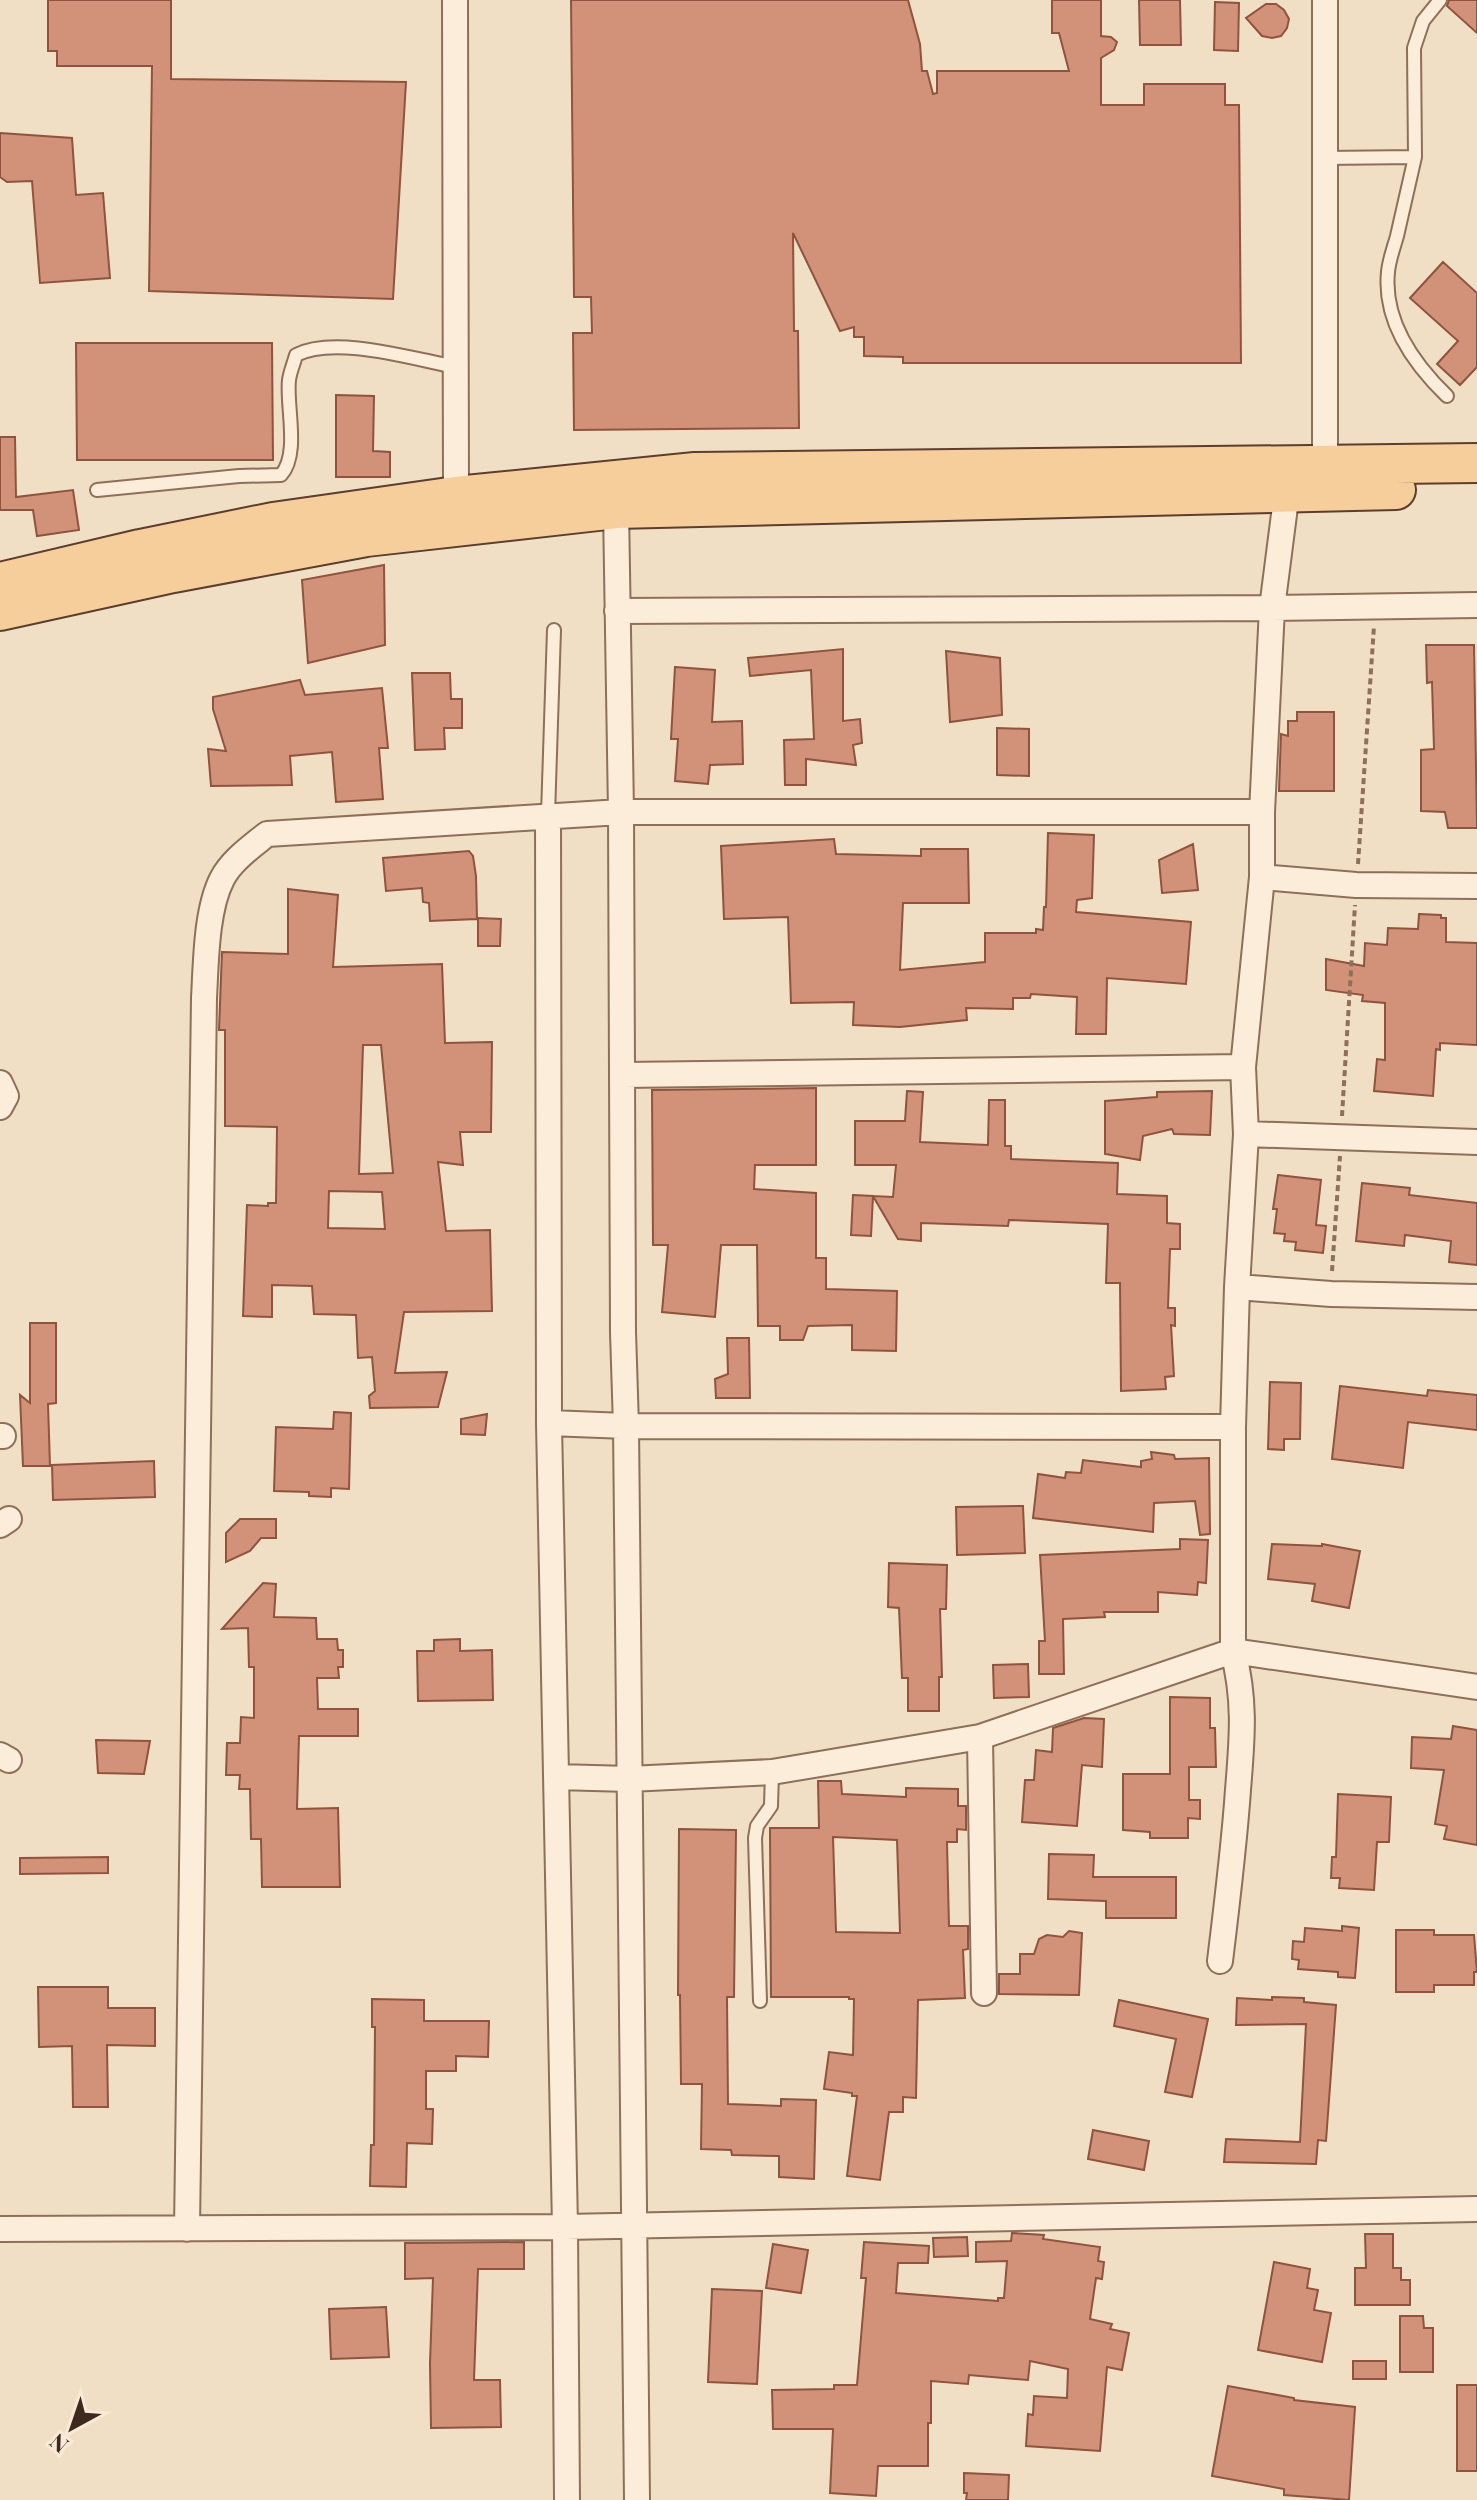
<svg xmlns="http://www.w3.org/2000/svg" width="1477" height="2500" viewBox="0 0 1477 2500" font-family="'Playfair Display',serif">
<style>
.building{fill:#d29279;stroke:#8f533e;stroke-width:2;fill-rule:evenodd}
.lines{fill:none;stroke-linecap:round;stroke-linejoin:round}
.service-casing{stroke:#8e6f5a;stroke-width:16}
.minor-casing{stroke:#8e6f5a;stroke-width:28}
.primary-casing{stroke:#5c3d2e;stroke-width:42}
.path{stroke:#8e6f5a;stroke-width:4;stroke-dasharray:6 4;stroke-linecap:butt}
.service{stroke:#fbedda;stroke-width:12}
.minor{stroke:#fbedda;stroke-width:24}
.primary{stroke:#f6ce9c;stroke-width:38}
</style>
<rect width="100%" height="100%" fill="#f1dfc5"/>
<path class="building" d="M48,0H171V79L406,82L393,299L149,291L152,66H57V51H48Z
M571,0H908L920,44L922,71H927L933,94L937,93V71H1069L1059,33H1052V0H1101V36L1111,37L1117,42L1114,50L1101,58V105H1144V84H1225V105H1239L1241,363H903V357L864,356V337H854V327L840,331L793,233L794,331H798L799,428L574,430L573,333H592L591,297H574Z
M1139,0H1180L1181,45H1140Z
M1449,0H1477V33L1447,6Z
M1215,2L1239,3L1238,51L1214,50Z
M1266,4H1276L1284,10L1289,19L1287,28L1281,36L1272,38L1262,36L1246,18Z
M0,133L72,138L76,195L103,193L110,278L40,283L32,181L7,182L0,177Z
M1443,262L1477,293V367L1460,385L1437,364L1458,341L1410,298Z
M76,343H272L273,460H77Z
M336,395L374,396L373,451L390,452V477H336Z
M0,437H15L16,497L73,490L79,530L37,536L33,510H0Z
M384,565L385,645L308,663L302,580Z
M1426,645H1474L1477,828H1448L1445,812L1421,811V750L1434,749L1432,682L1427,683Z
M843,649V721L860,719L862,743L853,745L856,765L806,759V785H785L784,740L814,739L811,670L750,676L748,658Z
M946,651L1000,658L1002,715L950,722Z
M675,667L715,670L712,722L742,721L743,764L710,765L708,784L675,781L678,739H671Z
M412,673H450L451,699H462V728H444L445,749L415,750Z
M300,680L305,695L382,688L388,748H379L383,799L336,802L332,752L290,756L292,785L211,786L208,749L226,751L213,709V697Z
M1297,712H1334V791H1279L1281,734L1288,736V721H1297Z
M997,728L1029,729V776L997,775Z
M1048,833L1094,835L1092,898L1077,900L1076,912L1191,922L1186,984L1107,978L1106,1034H1076L1077,997L1031,994L1030,998H1013V1009L966,1008L967,1020L900,1027L853,1025L854,1002L791,1003L788,917L724,919L721,846L834,839L836,854L921,856V849H968L969,903H903L900,970L985,962V933H1036V929L1043,930L1044,907H1046Z
M1193,844L1198,890L1162,893L1159,860Z
M469,851L473,856L476,876L477,919L430,921L429,903L423,902L422,888L386,891L383,858Z
M288,889L338,895L333,967L442,964L445,1043L492,1042L491,1132H460L463,1165L438,1162L446,1231L490,1230L492,1311L404,1312L395,1373L447,1372L438,1407L370,1408L369,1396L375,1391L372,1357L358,1358L356,1315L314,1314L312,1286L272,1285V1317L243,1316L247,1205L268,1206V1203H276L277,1127L225,1126V1030H219L222,952L288,954ZM363,1045H381L393,1173L359,1174ZM329,1191L382,1192L385,1229L328,1228Z
M1419,914L1441,915V918H1446V942L1477,943V1045L1440,1043V1050L1436,1049L1433,1096L1374,1091L1377,1059L1385,1060V1003L1362,1001L1363,995L1326,990V959L1364,966L1365,943L1387,945L1388,928L1418,929Z
M478,918L501,919L500,946H478Z
M816,1088V1165H755L754,1189L816,1193V1258H826V1289L897,1291L896,1351L852,1350V1325L808,1326L803,1340H780V1326H758L757,1245H721L715,1317L662,1312L668,1245H653L652,1090Z
M907,1091L923,1092L920,1142L988,1145L989,1100H1005V1146H1011V1159L1118,1163L1117,1194L1167,1196V1223L1180,1224V1249H1170L1168,1308H1175V1326L1171,1325L1174,1376L1165,1377L1166,1389L1121,1391L1120,1283H1106L1108,1224L1009,1220L1008,1226L921,1223V1241L898,1239L873,1196L893,1197L896,1165H855V1121H905Z
M1212,1091L1210,1135L1174,1134L1172,1129L1143,1136L1140,1160L1105,1154V1101L1157,1097V1092Z
M1278,1175L1321,1180L1316,1225L1326,1226L1323,1253L1295,1250L1296,1242L1284,1241L1285,1234L1274,1233L1277,1209H1273Z
M1362,1183L1410,1188L1409,1195L1477,1203V1265L1449,1262L1451,1241L1405,1235L1404,1246L1356,1241Z
M853,1195L873,1196L871,1236L851,1235Z
M30,1323H56V1403L48,1404L50,1466H23L20,1395L30,1403Z
M727,1338H749L750,1398H716L715,1379L728,1374Z
M1270,1382L1301,1383L1300,1439H1284V1450L1268,1449Z
M1340,1386L1427,1396L1428,1390L1477,1395V1430L1408,1422L1403,1468L1332,1459Z
M334,1412L351,1413L349,1489L331,1488V1497L309,1496V1492L274,1491L276,1427L333,1429Z
M487,1414L485,1435L461,1434V1419Z
M1151,1452L1174,1455L1175,1459L1209,1458L1210,1534L1200,1535L1195,1501L1154,1503L1153,1532L1033,1518L1038,1474L1065,1478L1066,1472L1081,1473L1083,1460L1141,1467V1461L1152,1459Z
M154,1461L155,1497L53,1500L52,1465Z
M1023,1506L1025,1553L957,1555L956,1507Z
M240,1519H276V1538H261L250,1551L226,1562V1533Z
M1180,1539L1208,1540L1206,1583L1198,1582L1197,1595L1158,1592V1612H1104L1105,1617L1063,1619L1064,1674H1039V1641H1045L1040,1555L1180,1549Z
M1272,1544L1322,1546V1544L1360,1551L1349,1608L1312,1601L1315,1584L1268,1579Z
M889,1563L947,1565L946,1609H940L942,1677H939V1711H908V1678H902L899,1608L888,1607Z
M263,1583L276,1584L274,1617L316,1618L317,1639H337L338,1650H343V1667H338L339,1678H317L318,1709H358V1736H299L297,1809L338,1808L340,1887H262L261,1839H251L250,1789H239L240,1775H226L227,1743H240L241,1717L254,1718V1667H249L248,1628L222,1629Z
M460,1639V1651L492,1650L493,1700L418,1701L417,1651H434V1640Z
M1028,1664L1029,1697L994,1698L993,1665Z
M1170,1697L1210,1698V1728H1215L1216,1767H1189V1800H1200V1819L1188,1818V1838H1150V1832L1123,1830V1774H1170Z
M1084,1718L1104,1719L1102,1767L1082,1765L1077,1826L1022,1822L1025,1780H1034L1036,1750L1052,1752L1053,1728Z
M1453,1726L1477,1730V1845L1444,1839L1447,1826L1435,1824L1444,1770L1411,1768L1412,1737L1451,1739Z
M96,1740L150,1741L144,1774L98,1773Z
M818,1781H841L842,1794L906,1797V1788L958,1789V1806H966V1830L957,1829V1842H947L949,1926H968V1949L963,1950L965,1998L918,2000L916,2098L903,2097V2112H889L880,2180L847,2176L857,2096H852V2093L824,2089L829,2052L853,2055L854,1999H849V1997H771L770,1828H819ZM833,1837L897,1840L900,1933L836,1932Z
M1338,1794L1391,1797L1389,1842H1377L1374,1890L1339,1888L1340,1878H1331L1332,1857H1336Z
M679,1829L736,1830L734,1997H727L728,2104L781,2106V2099L816,2100L814,2179L779,2177V2156L732,2155L731,2150L701,2149L702,2084H681L680,1995H678Z
M1049,1854L1094,1855L1093,1877H1176V1918H1106V1901L1048,1899Z
M108,1857V1873L20,1874V1858Z
M1342,1926L1359,1928L1355,1978L1338,1977V1972L1298,1969L1299,1960L1292,1959L1293,1941L1304,1942L1305,1928L1342,1931Z
M1396,1930H1434V1935H1474L1477,1972H1474V1985H1434V1992H1396Z
M1069,1931L1082,1933L1079,1995L999,1994V1974H1020V1954H1034L1039,1939L1047,1935L1063,1937Z
M38,1987H108V2008H155V2046L107,2045L108,2107H73L72,2046L39,2047Z
M1272,1997L1304,1998V2002L1336,2005L1326,2141L1318,2140L1316,2164L1224,2162L1226,2139L1300,2142L1306,2024L1236,2025L1237,1998L1272,2000Z
M372,1999L424,2000V2021H489L488,2057L456,2056V2071H426V2109H433L432,2144L407,2143L406,2187L370,2186L371,2145H374L375,2027H372Z
M1119,2000L1208,2019L1192,2097L1165,2092L1176,2039L1114,2026Z
M1093,2130L1149,2141L1144,2170L1088,2159Z
M1012,2233L1044,2235L1043,2239L1100,2247L1098,2261L1104,2262L1102,2279L1096,2278L1090,2319L1112,2324L1110,2329L1129,2333L1122,2370L1107,2367L1100,2451L1026,2446L1028,2414L1033,2415L1034,2396L1067,2398L1068,2369L1030,2361L1028,2380L969,2375L968,2384L931,2381V2423H928V2466H878L876,2496L830,2493L833,2429H773L772,2390L834,2389V2385H857L866,2278H861L864,2242L929,2246L928,2263H898L896,2293L998,2301V2298H1004L1007,2261L976,2262V2242L1011,2241Z
M1365,2234H1393V2268H1401V2280H1410V2305H1355V2268H1366Z
M967,2237L968,2256L934,2257L933,2238Z
M524,2242V2269H478L474,2380H500L501,2427L431,2428L430,2363L433,2278L405,2279V2243Z
M773,2244L808,2250L801,2293L766,2288Z
M1274,2262L1310,2269L1307,2288L1318,2290L1314,2310L1331,2313L1322,2362L1258,2350Z
M712,2289L762,2291L757,2384L708,2382Z
M386,2307L389,2357L331,2359L329,2309Z
M1400,2316H1423L1424,2328H1433V2372H1400Z
M1353,2361H1386V2379H1353Z
M1457,2385H1477V2471H1457Z
M1228,2386L1294,2398V2400L1355,2407L1349,2500L1284,2495V2489L1212,2476Z
M964,2473L1009,2475L1008,2500H966L967,2493H964Z"/>
<g class="lines">
<defs>
<path id="service" d="M1415,157C1409,184 1403,210 1397,236C1394,247 1389,260 1388,272C1383,321 1414,364 1447,396
M1324,158L1415,157L1414,48L1423,21L1440,0
M97,490L239,476L281,475C300,454 286,406 289,380C290,372 294,363 296,355C335,335 413,359 456,367
M548,815L554,630
M760,2001L755,1838L757,1826L771,1806L772,1772"/>
<path id="minor" d="M455,0L456,496L458,509
M1325,0V478
M616,509L621,812L623,1332L626,1426L637,2500
M617,611L1272,608L1477,605
M548,815L549,1423L565,2227L567,2500
M1262,877L1356,885L1477,886
M623,1075L1243,1067
M0,1083L6,1096L0,1107
M1246,1134L1477,1142
M1237,1287L1331,1294L1477,1297
M549,1423L626,1426L1233,1427
M0,1436H3
M0,1525L9,1519
M980,1737L984,1993
M0,1755L9,1760
M557,1777L629,1779L772,1772L980,1737L1233,1651L1477,1687
M1220,1961C1227,1904 1234,1847 1238,1790C1242,1739 1246,1702 1233,1651V1427L1237,1287L1246,1134L1243,1067L1262,877V812L1272,608L1287,491
M0,2229L565,2227L1477,2209
M187,2229L204,998C206,963 206,910 222,879C231,861 251,847 267,834L621,812H1262"/>
<path id="primary" d="M0,582L140,549L273,522L456,496L695,472L1477,463
M0,611L173,573L366,537L616,509L1396,490"/>
</defs>
<use href="#service" class="service-casing"/>
<use href="#minor" class="minor-casing"/>
<use href="#primary" class="primary-casing"/>
<path class="path" d="M1358,864L1374,626
M1342,1116L1355,905
M1332,1271L1340,1156"/>
<use href="#service" class="service"/>
<use href="#minor" class="minor"/>
<use href="#primary" class="primary"/>
</g>
<g transform="translate(72 2428) rotate(220)" stroke="#f8ead6" stroke-width="6" paint-order="stroke">
<path d="M0-6L14 30L0 20L-14 30Z" fill="#3d291e"/>
<text y="-12" font-size="22" font-weight="bold" text-anchor="middle" fill="#3d291e">N</text>
</g>
</svg>
